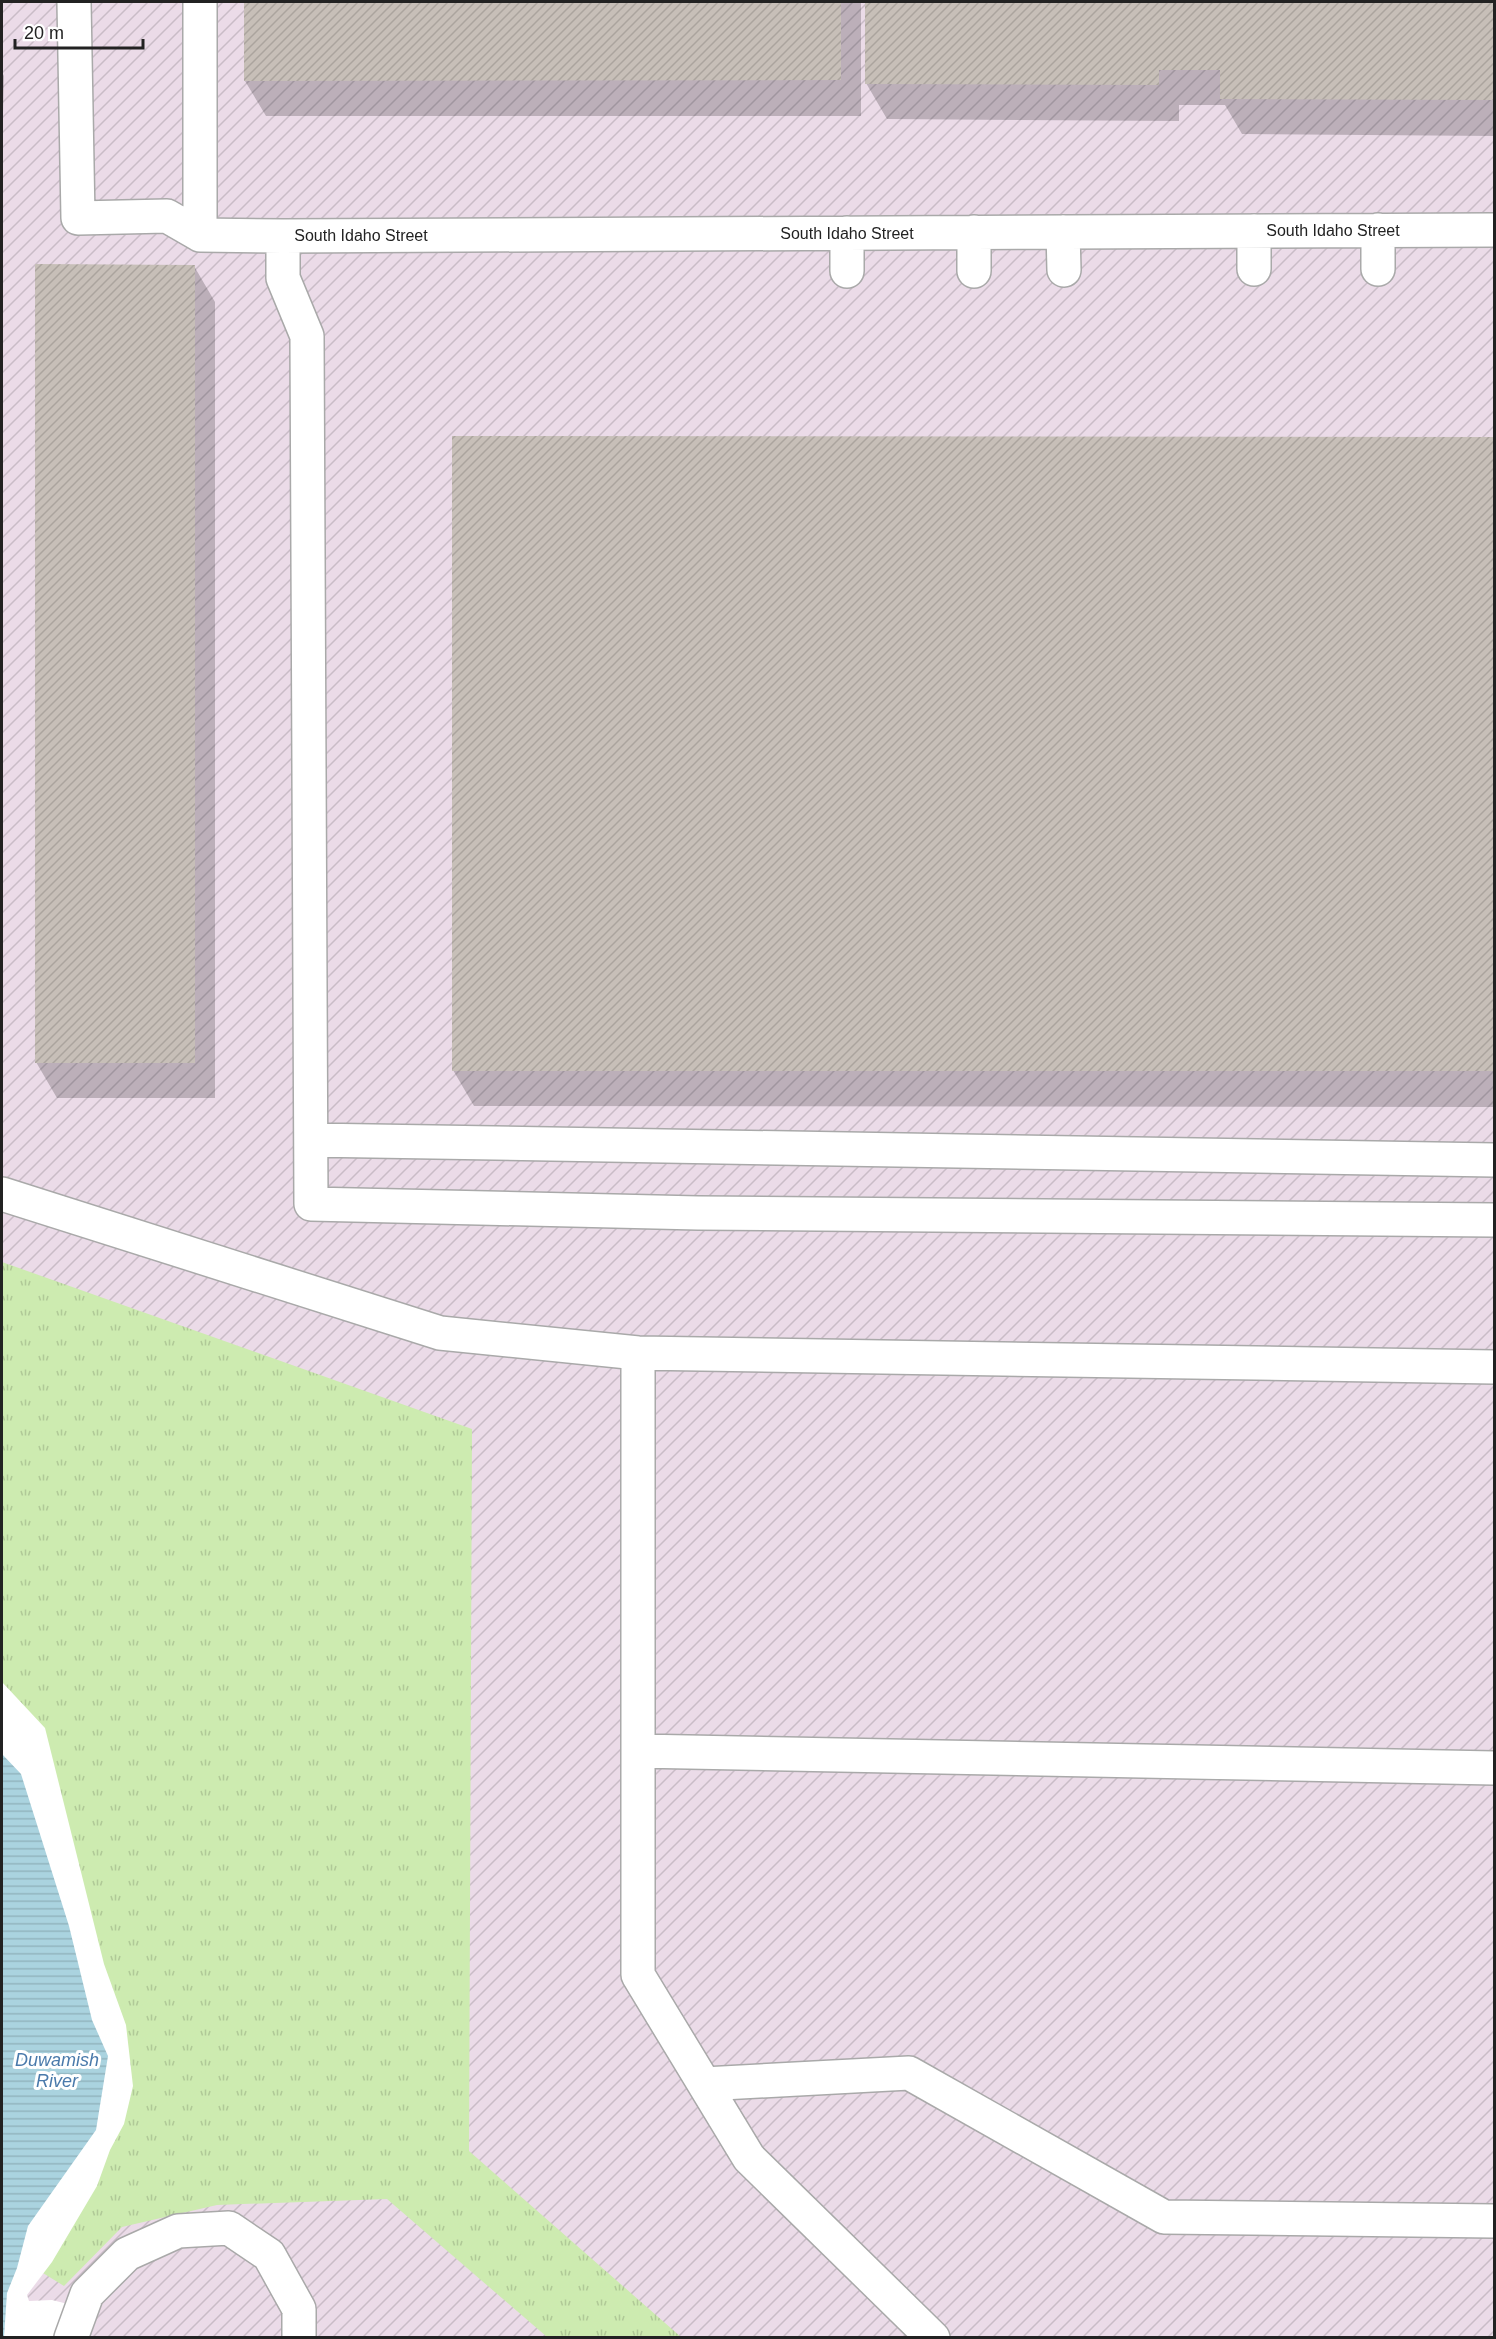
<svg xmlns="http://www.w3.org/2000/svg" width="1496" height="2339" viewBox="0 0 1496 2339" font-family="Helvetica,sans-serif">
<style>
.industrial{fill:url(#industrial-furrows)}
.grass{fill:url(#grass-tufts)}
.water{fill:url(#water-rules)}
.pier{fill:#fff}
.shadow{fill:#0003}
.building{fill:url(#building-hatch)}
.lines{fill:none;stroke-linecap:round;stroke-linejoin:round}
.minor-casing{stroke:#a9a9a9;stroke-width:36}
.minor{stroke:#fff;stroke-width:33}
.labels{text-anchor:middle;stroke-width:6;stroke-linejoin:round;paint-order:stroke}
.street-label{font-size:16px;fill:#222;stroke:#fff}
.water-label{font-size:18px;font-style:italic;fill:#4a7aab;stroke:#fff}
</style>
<defs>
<pattern id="industrial-furrows" width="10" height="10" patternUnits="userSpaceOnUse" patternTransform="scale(1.5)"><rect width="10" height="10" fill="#ebdbe8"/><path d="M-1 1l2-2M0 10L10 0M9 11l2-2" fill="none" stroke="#c9bcc7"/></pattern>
<pattern id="grass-tufts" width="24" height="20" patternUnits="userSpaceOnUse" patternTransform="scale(1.5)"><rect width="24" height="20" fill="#cdebb0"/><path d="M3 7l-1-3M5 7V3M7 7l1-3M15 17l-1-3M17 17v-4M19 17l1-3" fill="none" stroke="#b0c997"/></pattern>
<pattern id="water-rules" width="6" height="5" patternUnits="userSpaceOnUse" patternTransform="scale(1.5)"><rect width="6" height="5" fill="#aad3df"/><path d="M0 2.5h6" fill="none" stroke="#92b5bf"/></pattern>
<pattern id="building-hatch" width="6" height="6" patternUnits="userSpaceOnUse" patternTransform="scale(1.5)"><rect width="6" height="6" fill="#c7bfb8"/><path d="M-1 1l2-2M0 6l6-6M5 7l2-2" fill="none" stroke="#aba49e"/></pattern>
</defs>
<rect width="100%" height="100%" fill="#f2efe9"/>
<path class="industrial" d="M2,2H1494V2337H11L2,1684Z"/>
<path class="grass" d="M2,1262L472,1429L469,2151L681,2337H547L387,2199L217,2205L122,2227L64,2286L25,2262L2,1684Z"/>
<path class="water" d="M2,1684L114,2073L87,2188L25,2262L11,2338L2,2337Z"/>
<path class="pier" d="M2,1682L45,1728L104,1964L126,2025L133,2086L124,2124L110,2150L97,2186L52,2262L27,2295L29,2301L52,2300L76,2306L65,2337H4L7,2293L17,2268L28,2226L96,2130L108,2056L92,2020L69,1926L21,1774L2,1754Z"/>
<path class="shadow" d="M245,2H861V116H266L245,81Z
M866,2H1494V136L1242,134L1225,105H1179V121L887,119L866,83Z
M2,72L4,76L2,150Z
M194,266L215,302V1098H57L36,1062Z
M454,438H1494V1107L474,1106L453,1070Z"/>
<path class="building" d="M244,2H841V80L244,81Z
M865,2H1494V100L1220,99V70H1159V85L865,84Z
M35,264L195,265V1063H35Z
M452,436L1494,437V1071H452Z"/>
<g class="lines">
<defs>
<path id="minor" d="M74,2L78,218L167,216L200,235L283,236L1494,230
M200,2V235
M1378,230V269
M1254,231V269
M974,232V271
M1063,232L1064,270
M847,233V271
M283,236V278L307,336L311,1204L698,1213L1494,1220
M311,1140L1494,1160
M2,1194L440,1333L638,1353L1494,1367
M638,1353V1975L749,2158L933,2338
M638,1751L1494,1768
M704,2084L909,2073L1164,2217L1494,2221
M71,2338L87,2294L127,2254L178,2231L229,2228L269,2255L299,2309V2338"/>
</defs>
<use href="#minor" class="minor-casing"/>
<use href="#minor" class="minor"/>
</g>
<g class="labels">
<g class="street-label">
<text x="1333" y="236">South Idaho Street</text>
<text x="847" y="239">South Idaho Street</text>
<text x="361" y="241">South Idaho Street</text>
</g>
<g class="water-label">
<text x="57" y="2066">Duwamish<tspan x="57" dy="21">River</tspan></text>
</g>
</g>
<rect width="1496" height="2339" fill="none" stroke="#222222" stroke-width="6"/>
<path d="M15 39v9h128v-9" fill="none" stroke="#222222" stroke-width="3"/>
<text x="24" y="39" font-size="18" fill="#222222" stroke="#ffffff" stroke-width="4.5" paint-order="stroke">20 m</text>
</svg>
